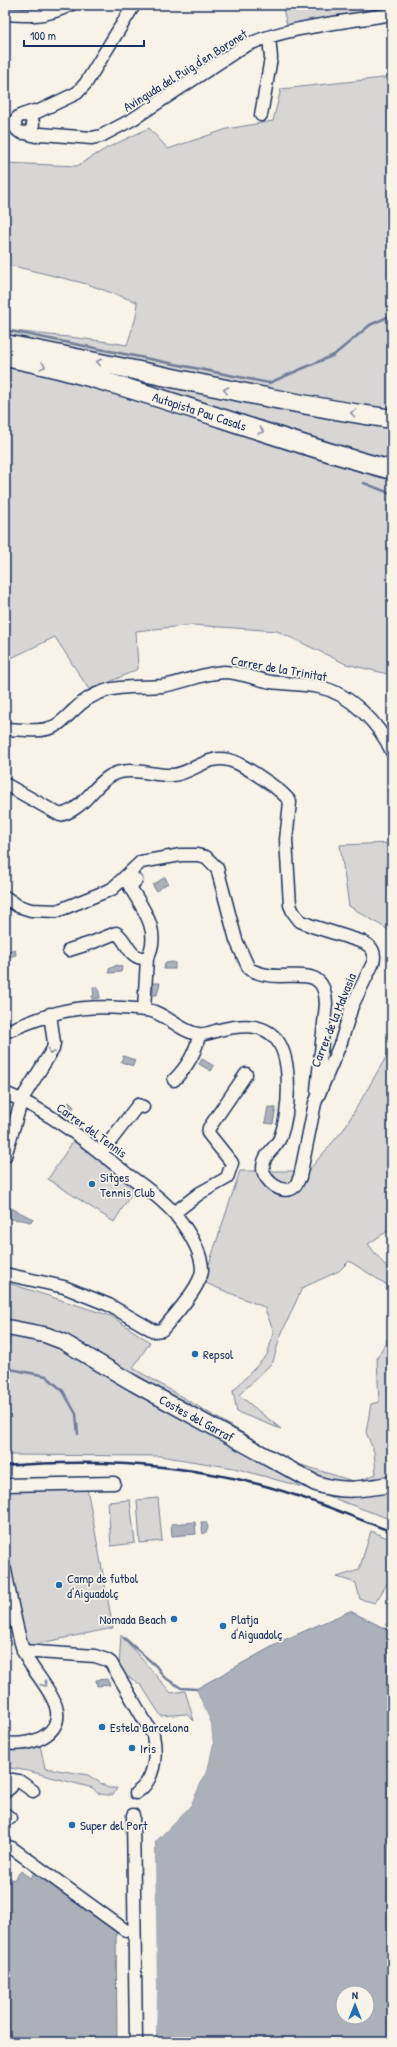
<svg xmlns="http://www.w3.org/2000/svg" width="397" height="2047" viewBox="0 0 397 2047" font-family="'Patrick Hand',sans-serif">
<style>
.green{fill:#d7d6d4;stroke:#798299}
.water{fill:#acb0b9;stroke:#727c95;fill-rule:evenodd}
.pier{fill:#f7f3e8}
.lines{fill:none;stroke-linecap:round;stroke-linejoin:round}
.stream{stroke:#727c95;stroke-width:2.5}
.minor-casing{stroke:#1b2f5e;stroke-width:15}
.major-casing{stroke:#1b2f5e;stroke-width:18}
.highway-casing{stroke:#1b2f5e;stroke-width:21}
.minor{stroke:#f7f3e8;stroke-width:12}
.major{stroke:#f7f3e8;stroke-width:15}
.highway{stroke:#f7f3e8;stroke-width:18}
.rail{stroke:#1b2f5e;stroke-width:2.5}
.oneway{stroke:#8991a3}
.poi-dot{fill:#1f6fb2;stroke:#f7f3e8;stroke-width:1.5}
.labels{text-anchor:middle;stroke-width:3.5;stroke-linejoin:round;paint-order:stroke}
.street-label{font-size:13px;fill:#1b2f5e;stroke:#f7f3e8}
.poi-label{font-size:13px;fill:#1b2f5e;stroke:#f7f3e8;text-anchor:start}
</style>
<rect width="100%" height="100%" fill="#f7f3e8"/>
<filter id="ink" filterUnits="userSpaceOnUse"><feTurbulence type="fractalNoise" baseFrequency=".025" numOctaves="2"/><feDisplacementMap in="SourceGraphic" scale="8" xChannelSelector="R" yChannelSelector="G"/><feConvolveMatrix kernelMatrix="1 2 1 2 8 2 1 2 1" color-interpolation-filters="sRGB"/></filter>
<g filter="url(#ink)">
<path class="green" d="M282,5H383L384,11L287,25Z
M392,77V675L346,664L277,631L192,625L136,631L138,669L90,691L55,637L5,661V330C46,335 86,338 127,345L136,317L137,302L87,284L5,264V163L77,166L107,148L149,128L168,149L227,129L273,121L281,89Z
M392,843V932L349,906L340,845Z
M392,1047V1228L368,1244L392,1274V1288L349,1261L339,1271L302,1288L280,1337L273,1362L239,1395L281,1429L237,1412L233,1391L267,1355L274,1332L264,1307L203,1282L240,1171H308L344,1129Z
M74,1140L106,1163L105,1165L135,1188L114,1222L48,1179Z
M5,1282L111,1316L150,1342L133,1368L292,1462L356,1482L376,1474L374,1452L366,1432L371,1404L379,1402L377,1358L392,1331V1520L306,1488L234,1468L160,1456L5,1455V1348L8,1347L11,1335L5,1334Z
M87,1488L113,1628L26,1646L5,1541V1490Z
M158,1498L162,1541L140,1543L137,1500Z
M130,1500L135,1543L111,1546L108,1502Z
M371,1531L392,1540V1576L375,1603L360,1599L356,1583L337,1577L359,1570Z
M121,1635L171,1693L185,1691L194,1721L186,1714L161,1716L141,1685L129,1677L124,1679L119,1667Z
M40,1745L45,1768L88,1775L108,1788H117L113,1795C105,1795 97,1795 93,1788L28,1771L5,1767V1750H25Z"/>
<path class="water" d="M165,877L168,883L156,891L153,885Z
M15,949L16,955L5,958V952Z
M173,962L175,963V969H164L165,963Z
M117,965L122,967L121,972L109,973V969Z
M153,983H160L157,995H153Z
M93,987H98L100,998L92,999V996H94Z
M123,1056L135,1060L133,1066L121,1062Z
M202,1059L214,1066L211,1071L199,1064Z
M69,1102L74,1107L66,1119L60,1114Z
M268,1107L276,1108L273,1124L265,1123Z
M5,1205L33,1219L32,1221L29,1222C21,1218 14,1222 5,1216Z
M195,1522L196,1534L172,1536L171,1524Z
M201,1522H206L208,1527L207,1531L203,1534Z
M350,1611L392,1632V2042H156L155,1842L190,1806L208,1767L213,1744L211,1723L196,1689L284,1640ZM343,1993H367V2017H343Z
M107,1679L110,1685L97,1686L96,1680Z
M36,1869L116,1929L117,2042H5V1875L14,1880L21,1871L31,1878Z"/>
<path class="pier" d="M196,1689L211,1723L213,1744L208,1767L190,1806L155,1842L157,1993L156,2042H154L153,1841L189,1804L206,1766L211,1743L209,1724L194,1690Z"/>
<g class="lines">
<path class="stream" d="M5,330L269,383L334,355L370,325L392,315
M364,483L392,494
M5,1368L46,1376L63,1391L76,1414L78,1434
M124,1638L156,1666L164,1677L181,1688L196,1689"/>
<defs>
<path id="minor" d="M5,14C31,16 45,17 70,5
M22,115L34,111L37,112L77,93L86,83L134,5
M261,115L271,58L269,37
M15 124a9 9 0 1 1 18 0a9 9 0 1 1-18 0Z
M26,133L36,136L41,134L92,138L101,136L133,119L241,48C281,27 346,22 392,14
M5,729C20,729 39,733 53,727C62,723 67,716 74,710C82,702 94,694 105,691C123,685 143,688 162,686C183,683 202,673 224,672C240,672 256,679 271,682C287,684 304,684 319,687C350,693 380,725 392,752
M5,784L60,815C83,810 92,787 110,776C130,765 152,776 173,775C187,774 199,763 213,760C220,758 230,760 237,763C249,769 284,791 290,802L286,840L290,905L293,912L300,921L312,926L363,942C372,947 376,952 373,963L352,1006L341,1042L315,1103L300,1177C298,1180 297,1185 294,1187C283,1196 264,1181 263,1169C263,1153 275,1150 280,1138C289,1114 293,1061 277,1040C263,1022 239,1025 219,1030C212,1032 205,1035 198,1034C182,1032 168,1016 152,1011C142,1009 132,1009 122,1008C72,1004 50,1014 5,1032
M136,880L130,887C143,908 162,933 147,958L144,1010
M5,897L18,906L31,910L57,911L112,889L141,862L181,855H197L206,857L217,868L236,940L249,969C259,974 269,976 280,976C306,976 325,971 326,1004L317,1090
M69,950L91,943L116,933C128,940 128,960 147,958
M174,1080C187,1067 196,1052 199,1035
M5,1093C50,1111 90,1144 128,1175C144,1186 162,1199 175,1214C187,1229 202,1251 202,1270C201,1287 173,1317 162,1330L154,1331L109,1305L64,1287L5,1274
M101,1153L138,1105L143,1107
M5,1156L22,1099L53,1049L54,1043L50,1014
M174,1213L200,1193L227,1178L232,1163L208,1133L209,1128L246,1074
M5,1485L114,1483
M5,1570C10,1596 15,1624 23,1650C30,1674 79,1711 46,1735C35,1743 18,1745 5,1743
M23,1651L95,1656L107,1660L111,1663L153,1735C157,1755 155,1781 136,1793
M12,1780L19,1781L33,1791
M5,1792L11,1787L14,1780
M5,1814L10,1818
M133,1815L136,2042
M5,1847L12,1848L125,1930"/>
<g id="major">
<path id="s1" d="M5,1327L46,1335L62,1341L133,1383L315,1483C341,1493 364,1489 392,1484"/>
</g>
<g id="highway">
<path d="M5,344C134,368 262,400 392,419"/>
<path id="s2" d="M5,357C137,383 262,437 392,470"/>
</g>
</defs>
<use href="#minor" class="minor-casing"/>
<use href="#major" class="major-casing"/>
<use href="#highway" class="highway-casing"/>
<use href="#minor" class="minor"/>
<use href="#major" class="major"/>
<use href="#highway" class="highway"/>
<path class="rail" d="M5,1466C90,1459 175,1463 258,1484C304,1496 348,1515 392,1532"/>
</g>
<defs><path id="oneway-chevron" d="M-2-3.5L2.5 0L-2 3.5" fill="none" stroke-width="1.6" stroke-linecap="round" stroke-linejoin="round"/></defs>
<g class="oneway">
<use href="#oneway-chevron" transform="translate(99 362) rotate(-168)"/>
<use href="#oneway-chevron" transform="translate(43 366) rotate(14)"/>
<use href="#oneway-chevron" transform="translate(226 390) rotate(-167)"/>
<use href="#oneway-chevron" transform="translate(353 413) rotate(-171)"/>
<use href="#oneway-chevron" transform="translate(261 431) rotate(18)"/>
<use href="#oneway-chevron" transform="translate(51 1052) rotate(117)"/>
<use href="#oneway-chevron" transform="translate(44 1684) rotate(52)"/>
</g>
</g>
<g class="poi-dot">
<circle cx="92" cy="1184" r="4"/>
<circle cx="195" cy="1354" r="4"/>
<circle cx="59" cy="1585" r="4"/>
<circle cx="174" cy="1619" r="4"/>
<circle cx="223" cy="1626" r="4"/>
<circle cx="102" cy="1727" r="4"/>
<circle cx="132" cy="1748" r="4"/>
<circle cx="72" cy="1825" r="4"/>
</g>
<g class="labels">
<g class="street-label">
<text transform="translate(185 70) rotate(-32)" y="5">Avinguda del Puig d'en Boronet</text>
<text dy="5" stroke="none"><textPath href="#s2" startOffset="202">Autopista Pau Casals</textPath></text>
<text transform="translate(279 668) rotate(10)" y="5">Carrer de la Trinitat</text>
<text transform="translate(333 1020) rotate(-68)" y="5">Carrer de la Malvasia</text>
<text transform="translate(92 1130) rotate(36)" y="5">Carrer del Tennis</text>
<text dy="5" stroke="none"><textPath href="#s1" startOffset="214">Costes del Garraf</textPath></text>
</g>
<g class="poi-label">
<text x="100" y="1182">Sitges<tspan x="100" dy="15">Tennis Club</tspan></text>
<text x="203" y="1359">Repsol</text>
<text x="67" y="1583">Camp de futbol<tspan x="67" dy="15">d'Aiguadolç</tspan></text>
<text x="166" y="1624" text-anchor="end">Nomada Beach</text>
<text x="231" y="1624">Platja<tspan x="231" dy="15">d'Aiguadolç</tspan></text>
<text x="110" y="1732">Estela Barcelona</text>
<text x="140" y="1753">Iris</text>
<text x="80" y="1830">Super del Port</text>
</g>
</g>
<rect width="397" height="2047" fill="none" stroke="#f7f3e8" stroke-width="20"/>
<rect x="10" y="10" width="377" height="2027" fill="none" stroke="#1b2f5e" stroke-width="1.5" filter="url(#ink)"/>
<g transform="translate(355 2005)"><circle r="19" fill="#f7f3e8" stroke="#9fa5b1"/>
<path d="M0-3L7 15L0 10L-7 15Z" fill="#1f6fb2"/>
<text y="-6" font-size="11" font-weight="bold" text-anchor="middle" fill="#1b2f5e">N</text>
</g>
<path d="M24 40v6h120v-6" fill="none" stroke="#1b2f5e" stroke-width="2"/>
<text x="30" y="40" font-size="12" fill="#1b2f5e" stroke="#f7f3e8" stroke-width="3" paint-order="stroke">100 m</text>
</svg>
